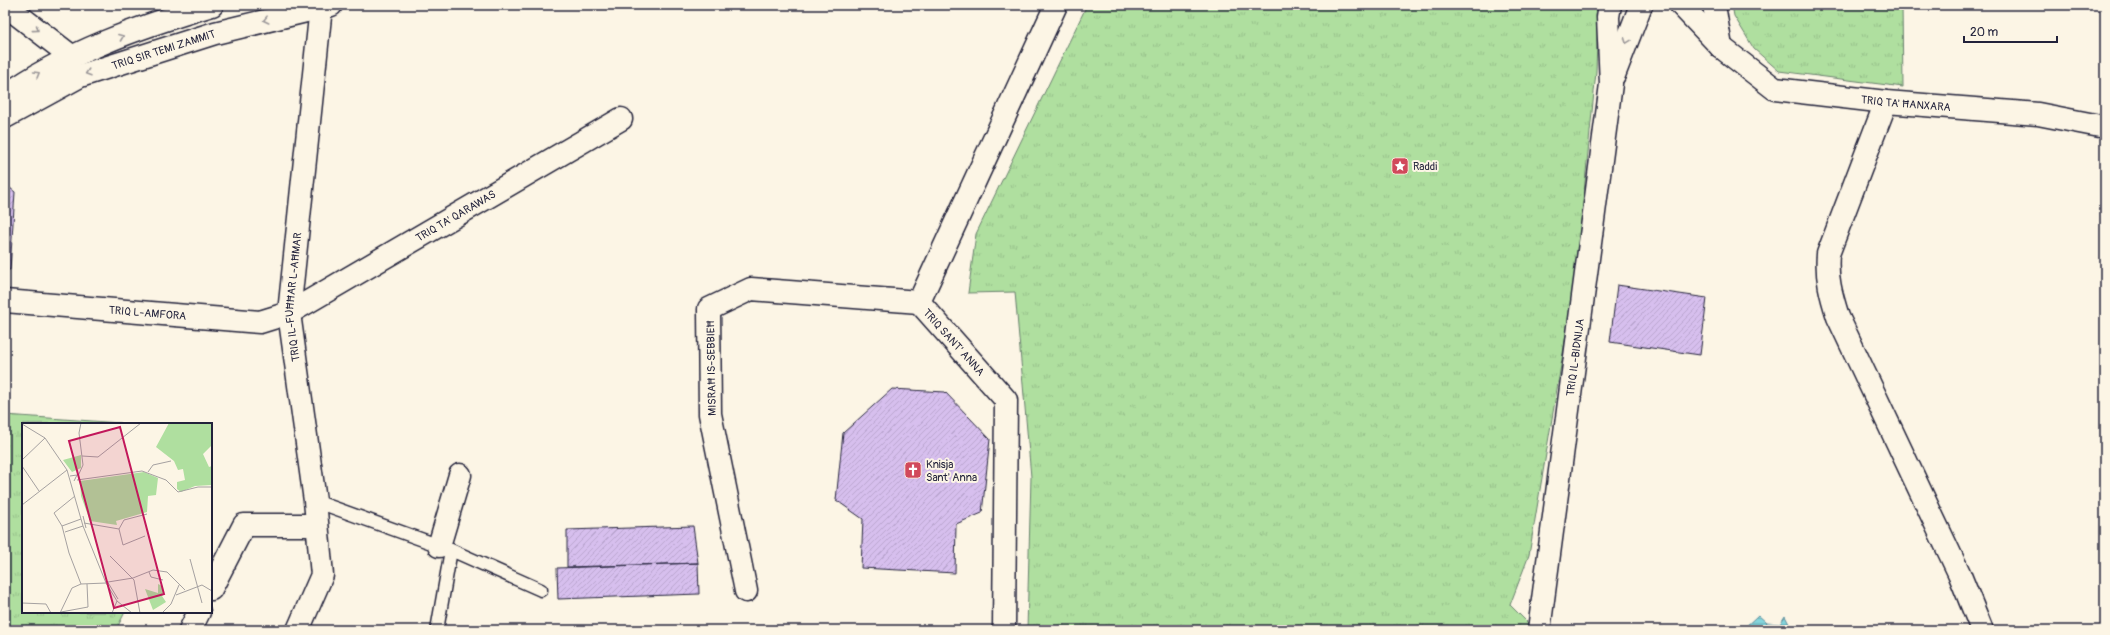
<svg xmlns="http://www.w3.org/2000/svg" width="2110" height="635" viewBox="0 0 2110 635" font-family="Pangolin,sans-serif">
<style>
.grass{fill:url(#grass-tufts);stroke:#68806d}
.water{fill:url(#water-rules);stroke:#5d8d9c}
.building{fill:url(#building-hatch);stroke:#22223b}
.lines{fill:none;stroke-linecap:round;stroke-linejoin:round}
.service-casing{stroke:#22223b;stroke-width:15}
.minor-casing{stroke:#22223b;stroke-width:25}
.tertiary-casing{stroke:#22223b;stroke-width:25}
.secondary-casing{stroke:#22223b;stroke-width:25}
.primary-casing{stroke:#22223b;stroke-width:25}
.service{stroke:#fcf5e5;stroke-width:12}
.minor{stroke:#fcf5e5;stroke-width:22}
.tertiary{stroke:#fcf5e5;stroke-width:22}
.secondary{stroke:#fcf5e5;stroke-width:22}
.primary{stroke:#fcf5e5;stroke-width:22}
.oneway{stroke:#9a9698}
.labels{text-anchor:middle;stroke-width:4;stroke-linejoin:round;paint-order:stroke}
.street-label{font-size:11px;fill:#22223b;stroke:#fcf5e5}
.poi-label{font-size:11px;fill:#22223b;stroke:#fcf5e5;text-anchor:start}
.inset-road{fill:none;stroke:#a5a1a1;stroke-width:1}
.view{fill:#c2185b;fill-opacity:0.15;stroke:#c2185b;stroke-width:2}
.inset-edge{fill:none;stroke:#22223b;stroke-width:2}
</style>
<defs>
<pattern id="grass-tufts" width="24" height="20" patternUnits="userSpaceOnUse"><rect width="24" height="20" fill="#afdf9f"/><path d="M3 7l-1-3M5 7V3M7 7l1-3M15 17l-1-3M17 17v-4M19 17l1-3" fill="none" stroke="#96bf8a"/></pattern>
<pattern id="water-rules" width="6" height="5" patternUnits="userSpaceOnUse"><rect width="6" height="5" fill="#84d5dc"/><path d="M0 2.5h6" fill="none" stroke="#72b7be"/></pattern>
<pattern id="building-hatch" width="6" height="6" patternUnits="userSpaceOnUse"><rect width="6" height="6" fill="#d7bfee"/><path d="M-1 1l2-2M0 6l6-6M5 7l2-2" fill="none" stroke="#b8a4cd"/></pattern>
</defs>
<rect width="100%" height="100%" fill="#fcf5e5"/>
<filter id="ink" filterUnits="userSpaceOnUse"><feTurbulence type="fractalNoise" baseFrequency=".025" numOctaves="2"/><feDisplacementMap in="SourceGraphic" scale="8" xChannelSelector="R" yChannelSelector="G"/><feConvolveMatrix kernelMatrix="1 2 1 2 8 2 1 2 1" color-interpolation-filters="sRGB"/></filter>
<g filter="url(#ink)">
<path class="grass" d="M1087,5H1598L1596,72L1575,282L1529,555L1510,605L1530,625L1529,630H1027L1031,477L1015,292L968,293L976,234Z
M1732,5H1902L1903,87L1779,71L1754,49L1734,16Z
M5,415L121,423L23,424V612H125L116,630H5Z"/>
<path class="water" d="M1758,615L1767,623L1780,624L1785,616L1792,630H1742Z"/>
<path class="building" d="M5,184L15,192L10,270L5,269Z
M1617,285L1707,298L1700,355L1610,342Z
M892,389L945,392L990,439L982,513L956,524L955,573L861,568L863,519L836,500L843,433Z
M693,526L698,563L567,567V530Z
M698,563L699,594L558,599L557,568Z"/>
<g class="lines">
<defs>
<path id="service" d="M315,501L451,550L541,590
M437,630L451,550"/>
<g id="minor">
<path d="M1886,102L1828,254C1826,277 1831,295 1838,317L1959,573L1982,630"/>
<path id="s1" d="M5,301L260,322L289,313L621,119"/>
<path d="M439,546L460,475"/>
<path d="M211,589L244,525H316"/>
<path d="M746,591L710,414L709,309L751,289L919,302"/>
<path d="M190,630L199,612"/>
<path id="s2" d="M298,630L322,575L315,501L289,313L321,7"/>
<path d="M1004,630L1006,400L919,302L1056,5"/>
</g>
<g id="tertiary">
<path id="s3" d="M1681,5L1721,47L1775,89L1886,102L2038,114L2105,127"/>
<path d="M1714,5L1721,47"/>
<path d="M1614,75L1641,5"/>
<path id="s4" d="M1539,630L1611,84L1608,17L1610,5"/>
</g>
<g id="secondary">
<path d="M5,96C67,52 139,27 212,5"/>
<path id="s5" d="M5,117L80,76L215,33L331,5"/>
</g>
<path id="primary" d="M5,5L71,56"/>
</defs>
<use href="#service" class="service-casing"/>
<use href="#minor" class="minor-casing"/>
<use href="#tertiary" class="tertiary-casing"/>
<use href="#secondary" class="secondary-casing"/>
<use href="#primary" class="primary-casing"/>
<use href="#service" class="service"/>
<use href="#minor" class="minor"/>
<use href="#tertiary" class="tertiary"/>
<use href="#secondary" class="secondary"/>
<use href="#primary" class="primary"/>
</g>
<defs><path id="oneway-chevron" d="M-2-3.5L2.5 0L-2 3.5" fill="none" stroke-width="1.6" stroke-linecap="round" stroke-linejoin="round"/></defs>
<g class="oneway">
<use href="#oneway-chevron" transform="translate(266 20) rotate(166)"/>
<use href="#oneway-chevron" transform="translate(36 29) rotate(37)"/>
<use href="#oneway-chevron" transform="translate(121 37) rotate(-21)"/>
<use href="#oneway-chevron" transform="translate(1627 41) rotate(111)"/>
<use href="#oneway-chevron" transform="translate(88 73) rotate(162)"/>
<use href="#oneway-chevron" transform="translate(37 74) rotate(-30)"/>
</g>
</g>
<defs>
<symbol id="sight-square" viewBox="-11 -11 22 22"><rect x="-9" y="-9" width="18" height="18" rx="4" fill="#d1495b" stroke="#fcf5e5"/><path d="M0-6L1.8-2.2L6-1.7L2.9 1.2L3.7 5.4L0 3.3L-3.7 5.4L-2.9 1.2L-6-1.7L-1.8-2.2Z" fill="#fff"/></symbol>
<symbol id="church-square" viewBox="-11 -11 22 22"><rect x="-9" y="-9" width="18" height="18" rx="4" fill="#d1495b" stroke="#fcf5e5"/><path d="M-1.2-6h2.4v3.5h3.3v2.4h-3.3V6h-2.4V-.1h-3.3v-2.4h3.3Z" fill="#fff"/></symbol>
</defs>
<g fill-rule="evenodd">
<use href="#sight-square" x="1390" y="156" width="20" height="20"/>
<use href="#church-square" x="903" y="460" width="20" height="20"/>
</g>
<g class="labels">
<g class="street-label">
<text dy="4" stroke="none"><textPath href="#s5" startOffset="173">TRIQ SIR TEMI ZAMMIT</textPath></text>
<text dy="4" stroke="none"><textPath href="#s3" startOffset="258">TRIQ TA' ĦANXARA</textPath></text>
<text dy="4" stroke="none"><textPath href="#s1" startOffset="479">TRIQ TA' QARAWAS</textPath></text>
<text dy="4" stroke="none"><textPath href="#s2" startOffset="340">TRIQ IL-FUĦĦAR L-AĦMAR</textPath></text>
<text dy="4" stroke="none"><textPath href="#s1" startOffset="143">TRIQ L-AMFORA</textPath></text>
<text transform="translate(954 342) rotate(48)" y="4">TRIQ SANT' ANNA</text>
<text dy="4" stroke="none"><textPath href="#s4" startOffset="275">TRIQ IL-BIDNIJA</textPath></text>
<text transform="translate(711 368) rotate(-91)" y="4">MISRAĦ IS-SEBBIEĦ</text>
</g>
<g class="poi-label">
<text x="1413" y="170">Raddi</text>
<text x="926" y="468">Knisja<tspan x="926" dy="13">Sant' Anna</tspan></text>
</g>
</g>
<g transform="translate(22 423)">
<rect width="190" height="190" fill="#fcf5e5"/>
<path d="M147,0H190V22L181,31L187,44L190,43V62L173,63L159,69L155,66V59L163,57L161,46L156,47L152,38L134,24ZM59,32V45L50,49L41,37ZM122,49L136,55L134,72L126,73L125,89L94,98L95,102L68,98L59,73L58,58ZM136,161L140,163L142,171L140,173L144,179L131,187L123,166L136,170Z" fill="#afdf9f"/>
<path class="inset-road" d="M0,1L23,15L45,47L61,103L84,160L95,178L110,190M60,33L76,34L119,0M0,37L23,15M0,43L17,68M126,49L131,42L149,38M48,53L55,52L52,58M56,53L61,42L57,10L59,0M55,57L120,48L144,57L156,69L176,64H190M53,73L32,90L40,103L47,130L59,161M0,82L45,47M61,93L64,105M62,100L97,106L102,97L125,91M40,103L59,96M97,106L101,122L123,113M43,109L61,103M88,133L112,157L118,190M168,136L180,180M127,149L129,154L141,157M85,158L96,176M86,159L111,155L131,147L145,149L163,167M154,172L180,162L190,168M0,180L24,181L29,190M39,189L66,184L65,161M38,190L50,165L59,161L84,160M90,190L95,178M140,190L149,181L157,162"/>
<path class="view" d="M98,4L142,171L92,185L47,18Z"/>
<rect width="190" height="190" class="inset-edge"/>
</g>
<rect width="2110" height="635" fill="none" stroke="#fcf5e5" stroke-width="20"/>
<rect x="10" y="10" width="2090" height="615" fill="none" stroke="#22223b" stroke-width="1.5" filter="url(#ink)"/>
<path d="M1964 36v6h93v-6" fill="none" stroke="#22223b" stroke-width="2"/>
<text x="1970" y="36" font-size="12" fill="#22223b" stroke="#fcf5e5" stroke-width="3" paint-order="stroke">20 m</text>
</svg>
